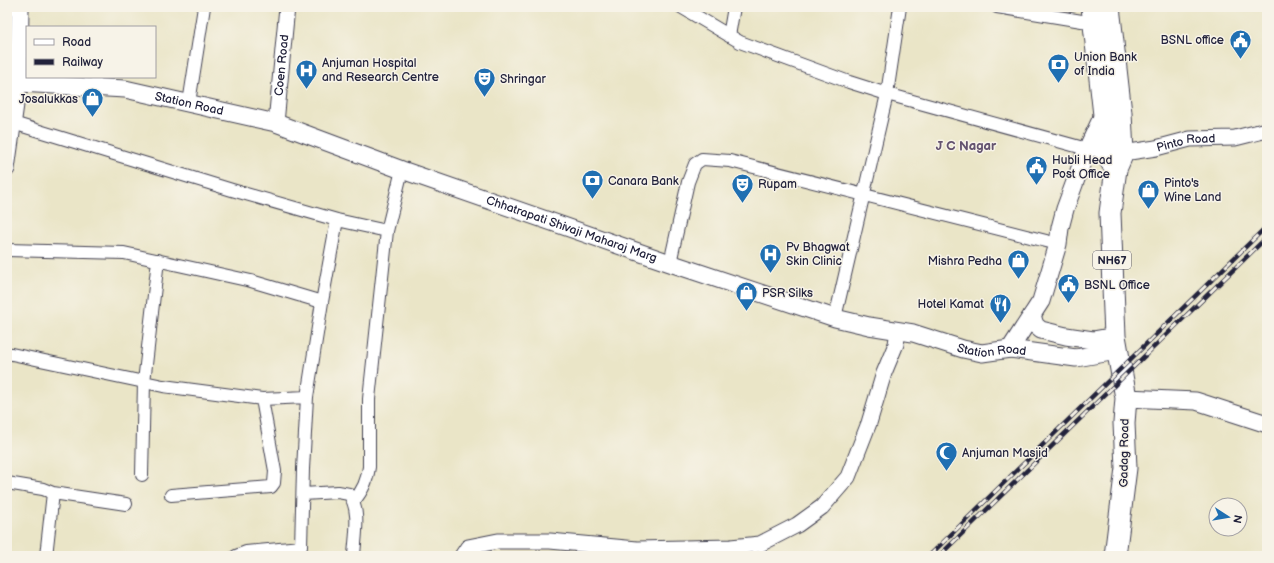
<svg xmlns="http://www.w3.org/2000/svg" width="1274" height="563" viewBox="0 0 1274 563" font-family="'Balsamiq Sans',sans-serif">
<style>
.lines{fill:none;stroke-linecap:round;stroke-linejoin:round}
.minor-casing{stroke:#403f50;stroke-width:14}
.tertiary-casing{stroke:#403f50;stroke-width:17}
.secondary-casing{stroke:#403f50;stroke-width:19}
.trunk-casing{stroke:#403f50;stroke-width:23}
.minor{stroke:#fff;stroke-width:12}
.tertiary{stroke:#fff;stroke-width:15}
.secondary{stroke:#fff;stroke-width:17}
.trunk{stroke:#fff;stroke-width:21}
.rail-casing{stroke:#22223b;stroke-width:4.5}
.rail{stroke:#f7f3e8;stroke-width:3;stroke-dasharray:9;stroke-linecap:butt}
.labels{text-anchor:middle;stroke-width:3;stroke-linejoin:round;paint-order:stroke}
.shield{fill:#f7f3e8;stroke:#62616f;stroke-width:1}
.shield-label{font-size:11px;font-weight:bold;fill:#22223b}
.poi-label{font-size:12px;fill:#22223b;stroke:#f7f3e8;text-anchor:start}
.street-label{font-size:12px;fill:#22223b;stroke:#f7f3e8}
.neighbourhood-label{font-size:13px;font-weight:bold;fill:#645370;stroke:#f7f3e8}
</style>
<rect width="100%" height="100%" fill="#f7f3e8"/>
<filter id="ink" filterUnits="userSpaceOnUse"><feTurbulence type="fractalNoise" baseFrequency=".025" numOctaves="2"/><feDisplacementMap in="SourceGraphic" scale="8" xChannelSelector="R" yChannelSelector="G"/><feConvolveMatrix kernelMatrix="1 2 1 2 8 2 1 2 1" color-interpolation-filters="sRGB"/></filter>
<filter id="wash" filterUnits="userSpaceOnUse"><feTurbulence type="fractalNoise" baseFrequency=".012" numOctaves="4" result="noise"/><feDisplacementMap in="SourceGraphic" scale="16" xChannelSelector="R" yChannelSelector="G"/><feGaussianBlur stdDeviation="0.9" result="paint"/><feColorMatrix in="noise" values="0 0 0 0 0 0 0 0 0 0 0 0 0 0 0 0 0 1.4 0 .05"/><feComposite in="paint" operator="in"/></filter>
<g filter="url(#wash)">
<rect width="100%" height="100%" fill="#eae5c7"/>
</g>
<g filter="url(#ink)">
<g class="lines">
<defs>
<path id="minor" d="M681,7L740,42L849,82L887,94L1087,149L1094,150
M997,7L1094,23
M729,36L734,7
M189,103L204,7
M13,123L232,190L337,220L387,231
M7,250L124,253L251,281L322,302L307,397L303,469L301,547L246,552L236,556
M670,263L688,182L695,164L702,159L730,161L1058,244
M322,302L337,220
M835,318L887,94L900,7
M7,353L163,386L262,399L307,397
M142,475L144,382L158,260
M7,483L43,489L53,493L126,504
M303,494L338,492L349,494C361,511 355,536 354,556
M171,495L271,487L274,483L275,471L262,399
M354,501C363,490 367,481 369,467V399L387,231L402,170
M46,556L53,493"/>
<g id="tertiary">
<path d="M7,82L19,83L7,169"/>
<path id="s1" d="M276,123L287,7"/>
<path id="s2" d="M1113,152L1123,153L1156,148L1190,139L1235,138L1267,130"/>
<path d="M462,556L468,547L498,541H550L637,549L731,547L760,544L797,525L822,507L848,477L869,423L884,373L896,344L898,331"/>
</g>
<g id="secondary">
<path id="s3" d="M20,7L19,83L125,89L276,123L402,170L670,263L835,318L869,326L913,333L963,349L982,353L1010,349L1076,358L1117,351"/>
<path d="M1032,315L1035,325L1041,330L1066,336L1093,340L1115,336"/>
<path d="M1010,349L1041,301L1058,244L1060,228L1065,209L1087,149L1103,115"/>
<path d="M1126,398L1196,401L1267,424"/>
</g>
<path id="trunk" d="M1092,7L1104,115V151L1116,169
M1109,7L1121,113L1123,153L1116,169L1110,213L1115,336L1126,398L1124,423L1126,468L1115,556"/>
</defs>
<use href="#minor" class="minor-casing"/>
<use href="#tertiary" class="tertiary-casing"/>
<use href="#secondary" class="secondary-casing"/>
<use href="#trunk" class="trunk-casing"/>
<use href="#minor" class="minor"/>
<use href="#tertiary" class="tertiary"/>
<use href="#secondary" class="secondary"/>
<use href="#trunk" class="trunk"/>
<defs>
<path id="rail" d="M929,556L1267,226
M939,556L1267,237"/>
</defs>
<use href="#rail" class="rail-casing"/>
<use href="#rail" class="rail"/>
</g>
</g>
<defs>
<symbol id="civic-pin" viewBox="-11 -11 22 30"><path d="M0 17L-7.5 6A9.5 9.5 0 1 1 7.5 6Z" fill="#1f6fb2" stroke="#f7f3e8"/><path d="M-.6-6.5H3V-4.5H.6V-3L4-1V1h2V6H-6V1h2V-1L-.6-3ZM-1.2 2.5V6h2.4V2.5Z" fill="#fff"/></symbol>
<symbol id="bank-pin" viewBox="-11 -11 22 30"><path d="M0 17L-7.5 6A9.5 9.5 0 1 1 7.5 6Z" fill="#1f6fb2" stroke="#f7f3e8"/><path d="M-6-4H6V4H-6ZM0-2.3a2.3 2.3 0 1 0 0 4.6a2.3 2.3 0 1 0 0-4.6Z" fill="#fff"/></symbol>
<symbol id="hospital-pin" viewBox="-11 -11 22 30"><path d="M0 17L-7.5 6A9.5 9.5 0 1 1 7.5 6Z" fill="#1f6fb2" stroke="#f7f3e8"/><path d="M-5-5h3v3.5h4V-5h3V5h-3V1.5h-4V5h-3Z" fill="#fff"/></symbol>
<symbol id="theatre-pin" viewBox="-11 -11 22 30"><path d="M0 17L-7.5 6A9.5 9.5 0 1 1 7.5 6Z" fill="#1f6fb2" stroke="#f7f3e8"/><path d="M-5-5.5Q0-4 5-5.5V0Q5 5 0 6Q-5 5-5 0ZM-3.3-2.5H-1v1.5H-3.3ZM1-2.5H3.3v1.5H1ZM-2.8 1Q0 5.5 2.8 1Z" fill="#fff"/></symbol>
<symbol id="shop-pin" viewBox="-11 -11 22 30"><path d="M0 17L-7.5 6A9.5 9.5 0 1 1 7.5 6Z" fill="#1f6fb2" stroke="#f7f3e8"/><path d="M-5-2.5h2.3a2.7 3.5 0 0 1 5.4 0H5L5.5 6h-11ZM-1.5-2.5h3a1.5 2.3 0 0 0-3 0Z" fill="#fff"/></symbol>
<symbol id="restaurant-pin" viewBox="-11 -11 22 30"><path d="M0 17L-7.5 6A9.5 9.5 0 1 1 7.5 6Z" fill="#1f6fb2" stroke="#f7f3e8"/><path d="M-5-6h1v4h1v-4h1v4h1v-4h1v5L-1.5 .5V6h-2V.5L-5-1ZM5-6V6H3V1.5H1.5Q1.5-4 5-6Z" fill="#fff"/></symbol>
<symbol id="mosque-pin" viewBox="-11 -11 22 30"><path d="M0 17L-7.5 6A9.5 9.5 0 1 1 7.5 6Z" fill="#1f6fb2" stroke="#f7f3e8"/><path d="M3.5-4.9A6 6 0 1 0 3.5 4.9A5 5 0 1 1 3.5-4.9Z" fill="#fff"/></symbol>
</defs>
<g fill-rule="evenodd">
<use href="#civic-pin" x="1228" y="28" width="25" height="34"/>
<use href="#bank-pin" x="1046" y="52" width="25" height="34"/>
<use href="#hospital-pin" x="294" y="58" width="25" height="34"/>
<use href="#theatre-pin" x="472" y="66" width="25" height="34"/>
<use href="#shop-pin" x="80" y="86" width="25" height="34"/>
<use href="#civic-pin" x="1024" y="154" width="25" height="34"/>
<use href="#bank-pin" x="580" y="168" width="25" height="34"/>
<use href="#theatre-pin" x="730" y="172" width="25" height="34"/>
<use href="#shop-pin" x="1136" y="178" width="25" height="34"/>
<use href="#hospital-pin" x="758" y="242" width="25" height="34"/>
<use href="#shop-pin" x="1006" y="248" width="25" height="34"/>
<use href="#civic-pin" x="1056" y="272" width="25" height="34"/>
<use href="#shop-pin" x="734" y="280" width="25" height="34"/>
<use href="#restaurant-pin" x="988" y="292" width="25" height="34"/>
<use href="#mosque-pin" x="934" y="440" width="25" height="34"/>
</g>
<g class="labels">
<rect class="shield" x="1093" y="251" width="38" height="18" rx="3"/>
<g class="shield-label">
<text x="1112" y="264">NH67</text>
</g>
<g class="poi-label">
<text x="1224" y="44" text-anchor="end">BSNL office</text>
<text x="1074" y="61">Union Bank<tspan x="1074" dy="14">of India</tspan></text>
<text x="322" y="67">Anjuman Hospital<tspan x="322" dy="14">and Research Centre</tspan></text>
<text x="500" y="83">Shringar</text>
<text x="78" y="103" text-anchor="end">Josalukkas</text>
<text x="1052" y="164">Hubli Head<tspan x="1052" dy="14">Post Office</tspan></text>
<text x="608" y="185">Canara Bank</text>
<text x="1164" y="187">Pinto's<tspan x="1164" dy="14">Wine Land</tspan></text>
<text x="758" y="188">Rupam</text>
<text x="786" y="251">Pv Bhagwat<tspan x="786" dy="14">Skin Clinic</tspan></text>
<text x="1002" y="265" text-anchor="end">Mishra Pedha</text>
<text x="1084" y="289">BSNL Office</text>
<text x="762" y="297">PSR Silks</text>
<text x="984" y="308" text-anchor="end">Hotel Kamat</text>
<text x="962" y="457">Anjuman Masjid</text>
</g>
<g class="street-label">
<text dy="4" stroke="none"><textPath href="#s1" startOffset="58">Coen Road</textPath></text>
<text dy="4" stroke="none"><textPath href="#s3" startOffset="248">Station Road</textPath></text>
<text dy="4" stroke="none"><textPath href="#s2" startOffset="74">Pinto Road</textPath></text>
<text dy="4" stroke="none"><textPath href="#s3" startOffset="651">Chhatrapati Shivaji Maharaj Marg</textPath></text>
<text dy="4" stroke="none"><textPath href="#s3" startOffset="1090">Station Road</textPath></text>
<text transform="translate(1124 453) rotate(-89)" y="4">Gadag Road</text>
</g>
<g class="neighbourhood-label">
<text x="966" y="150">J C Nagar</text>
</g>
</g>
<rect width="1274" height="563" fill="none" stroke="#f7f3e8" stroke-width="24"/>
<rect x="26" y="26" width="130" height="52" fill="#f7f3e8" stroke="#a29fa3"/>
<rect x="34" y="39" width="20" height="6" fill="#ffffff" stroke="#a29fa3"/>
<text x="62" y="46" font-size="12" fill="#22223b">Road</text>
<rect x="34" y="59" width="20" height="6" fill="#22223b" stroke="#a29fa3"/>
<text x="62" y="66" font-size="12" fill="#22223b">Railway</text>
<g transform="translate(1228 517) rotate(102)"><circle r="19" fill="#f7f3e8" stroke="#a29fa3"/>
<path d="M0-3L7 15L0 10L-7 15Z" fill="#1f6fb2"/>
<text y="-6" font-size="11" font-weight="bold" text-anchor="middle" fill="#22223b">N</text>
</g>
</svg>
